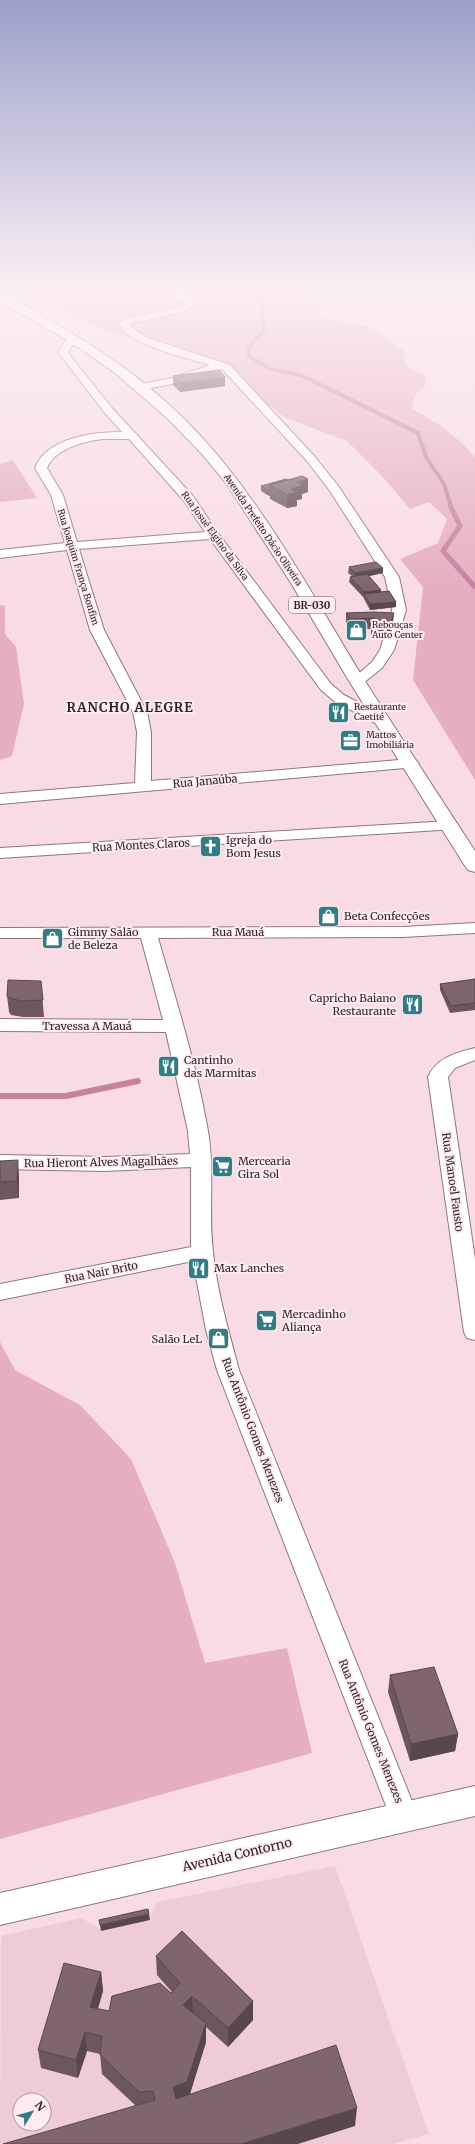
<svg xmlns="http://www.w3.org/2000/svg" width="475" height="2144" viewBox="0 0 475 2144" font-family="Merriweather,serif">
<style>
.built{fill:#efcbd8;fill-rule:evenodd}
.green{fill:#e6aec3}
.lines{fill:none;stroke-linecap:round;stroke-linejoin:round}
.stream-far2{stroke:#c7829d;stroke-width:4}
.stream-far1{stroke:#c7829d;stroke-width:5}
.stream{stroke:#c7829d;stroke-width:6}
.minor-casing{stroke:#8f757e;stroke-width:2}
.tertiary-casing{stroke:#8f757e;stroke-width:2}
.primary-casing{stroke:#8f757e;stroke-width:2}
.minor{fill:#fff;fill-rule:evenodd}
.tertiary{fill:#fff;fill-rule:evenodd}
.primary{fill:#fff;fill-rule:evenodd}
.wall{fill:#6c575f}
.shaded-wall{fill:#58474d}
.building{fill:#7e656e;stroke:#58474d}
.labels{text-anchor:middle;stroke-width:4;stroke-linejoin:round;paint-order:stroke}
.far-street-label{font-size:9px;fill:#302529;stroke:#feecf2}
.far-poi-label{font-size:9px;fill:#302529;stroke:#feecf2;text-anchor:start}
.shield{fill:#feecf2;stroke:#6e6165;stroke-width:1}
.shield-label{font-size:10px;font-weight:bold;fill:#302529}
.street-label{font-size:11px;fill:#302529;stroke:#feecf2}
.poi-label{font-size:11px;fill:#302529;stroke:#feecf2;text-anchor:start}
.far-district-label{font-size:13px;font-weight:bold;letter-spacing:1px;fill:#302529;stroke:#feecf2}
.near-street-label{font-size:13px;fill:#302529;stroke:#feecf2}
</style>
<rect width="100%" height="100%" fill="#f9dbe6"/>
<path class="built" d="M335,1866L429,2134L393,2144H0L1,1936L81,1918L101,1929L150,1917L157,1902ZM20,2100H44V2124H20Z"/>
<path class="green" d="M23,287H290C295,298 310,304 321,307L317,310L323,319L370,327L405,351L404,358L407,367L426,376L425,386L415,395L412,409C437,422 457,436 475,457V780L413,680L423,587L400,559L438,543L447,519L429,502L410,509L382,476L347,441L286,418L211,363L92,326Z
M13,460L37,498L0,502V464Z
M0,605L5,606V634L16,647L24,704L12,756L0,760Z
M0,1342L15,1370L80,1405L131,1459L175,1563L205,1663L287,1648L312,1753L0,1839Z"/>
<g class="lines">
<path class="stream-far2" d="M255,287L262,300L264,330L249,347V356L270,369L301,375L418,433L426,457L444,484L451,506"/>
<path class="stream-far1" d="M450,505L460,526L443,551L475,587"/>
<path class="stream" d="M0,1096H66L138,1081"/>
<defs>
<path id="minor" d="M165,287C177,287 191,293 194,305L183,312L131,323L130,326L145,337L230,365L315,457L339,487L399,577L406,610L394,650L382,668L362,684H352L350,681L372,662L380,650L392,610L385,577L330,491L307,461L222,369L178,383L140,390L135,387L136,385L172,378L210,365C191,359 124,344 119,323L124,319L176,308L184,304Z
M73,335L78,338L68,352L72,358L112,408L193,496L218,533L331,684L344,695L389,719L391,722L389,725H379L334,701L321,690L210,539L79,549L104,630L147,712L151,732V781L411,759L416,761L419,764L416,767L0,804V794L135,783L137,732L133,712L90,630L67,550L0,558V550L65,543L51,495L35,468C47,437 94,432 122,432L104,412L58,352L69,336ZM103,439H129L184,501L205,532L77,542L63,495L47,468C54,449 85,441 103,439Z
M450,821L456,823L458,826L456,829L0,858V848Z
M475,923V933L403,937L158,938C176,1000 197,1067 208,1131C215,1171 208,1212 213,1252C217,1292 229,1332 239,1370L418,1816L414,1825L404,1829L394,1825L390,1816L217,1370L206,1330L193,1261L0,1300V1284L191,1247V1167L105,1171L0,1169V1155L105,1157L190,1154L188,1131L166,1032L0,1031V1019L163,1020L141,938H0V928L403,927Z
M475,1048V1060L455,1068L448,1077L475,1259V1340L467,1338L464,1332L428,1077C437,1057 456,1053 475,1048Z"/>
<path id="tertiary" d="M475,1786V1816L0,1925V1893Z"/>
<path id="primary" d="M0,294C17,298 40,315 56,324C112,355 171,400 213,450C273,520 317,603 365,681C401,738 438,794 475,851V872L468,870L465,866L349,681L291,583L226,483L202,454L169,420L114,372L69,341L0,302Z"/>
</defs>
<use href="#minor" class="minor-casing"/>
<use href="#tertiary" class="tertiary-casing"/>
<use href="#primary" class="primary-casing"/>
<use href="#minor" class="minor"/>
<use href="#tertiary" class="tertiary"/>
<use href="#primary" class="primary"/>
</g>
<path class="wall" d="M173,376L225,386L180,392L173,385Z
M286,479L308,492L302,494V499L297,500V506L287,508L270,499V496H269L261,491V486Z
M349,567L383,568V573L369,576L381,590V592L396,602V607L370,610L364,599V598L349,582L350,577L352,576L348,573Z
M374,612L393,623L390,638L371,636V629L351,630L346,624V613Z
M475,979V1010L450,1013L440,990V984Z
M41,981L44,1017H23L11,1015L9,1012L7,996Z
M0,1161L19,1177V1198L0,1200Z
M390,1675L458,1734L455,1751L410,1761L388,1692Z
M156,1956L253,2001V2020L228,2047L206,2027V2042L190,2094L355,2126L136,2106L102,2074L100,2054L87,2051L78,2078L41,2068L38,2050L101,1972L103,1991L98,2009L109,2011L171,1993L172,1992L157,1975Z"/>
<path class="shaded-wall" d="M225,377V386L180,392V383Z
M308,479V492L302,494V499L297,500V506L287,508V495L277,489Z
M383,568V573L355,579V573Z
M381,590V595L364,594L363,598L364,592Z
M396,602V607L370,610V604Z
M394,613L393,623L390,638V627Z
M18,1160L19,1177V1198L17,1181Z
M458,1734L455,1751L410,1761L411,1744Z
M149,1914L150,1920L101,1931L100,1925Z
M101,1972L103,1991L92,2026L90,2007Z
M192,1996L193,2015L183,2005Z
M253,2001V2020L228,2047V2028Z
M206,2023V2042L188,2100L174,2105L173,2087Z
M85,2032L87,2051L78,2078L76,2060Z
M357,2108L355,2126L298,2144H241Z"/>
<path class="building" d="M219,370L225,377L180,383L173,376Z
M302,476L308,479L297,482L303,485L291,489L297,492L287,495L270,485Z
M286,479L288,480L270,485V491H269L261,486Z
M376,562L383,568L355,573L349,567Z
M367,574L381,590L364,592L350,577Z
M389,591L396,602L370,604L364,594Z
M374,612L394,613L390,627L371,626L374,618L351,619L346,613Z
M475,979V1003L451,1006L440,984Z
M8,980L41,981L43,1000L21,1001L10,998L7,996Z
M18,1160L17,1181L0,1182V1161Z
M434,1667L458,1734L411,1744L390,1675Z
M148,1909L149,1914L100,1925L99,1920Z
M182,1931L253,2001L228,2028L192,1996L183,2005L206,2023L187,2082L173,2087L176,2099L336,2045L357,2108L241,2144H3L155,2100L153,2091L139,2092L100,2055L102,2036L85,2032L76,2060L38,2050L64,1963L101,1972L90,2007L109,2011L112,1996L160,1983L171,1993L180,1983L156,1956Z"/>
<linearGradient id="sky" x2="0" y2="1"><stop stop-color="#9ba0ca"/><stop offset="0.49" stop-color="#fceff4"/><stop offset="1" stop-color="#fceff4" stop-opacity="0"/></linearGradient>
<rect width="475" height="587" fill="url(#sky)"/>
<defs>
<symbol id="shop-square" viewBox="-11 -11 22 22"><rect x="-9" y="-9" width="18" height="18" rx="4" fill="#347c84" stroke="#feecf2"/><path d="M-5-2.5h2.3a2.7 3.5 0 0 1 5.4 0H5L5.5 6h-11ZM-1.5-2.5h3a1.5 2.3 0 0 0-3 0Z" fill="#fff"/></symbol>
<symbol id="restaurant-square" viewBox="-11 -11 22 22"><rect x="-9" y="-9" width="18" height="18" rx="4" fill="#347c84" stroke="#feecf2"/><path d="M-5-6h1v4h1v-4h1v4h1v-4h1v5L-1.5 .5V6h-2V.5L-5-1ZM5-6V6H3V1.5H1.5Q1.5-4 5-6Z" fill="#fff"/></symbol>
<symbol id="office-square" viewBox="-11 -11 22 22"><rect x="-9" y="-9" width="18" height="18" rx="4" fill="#347c84" stroke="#feecf2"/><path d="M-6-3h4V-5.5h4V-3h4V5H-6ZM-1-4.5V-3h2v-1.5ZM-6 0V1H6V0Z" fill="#fff"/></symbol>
<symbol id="church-square" viewBox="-11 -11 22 22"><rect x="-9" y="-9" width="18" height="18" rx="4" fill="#347c84" stroke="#feecf2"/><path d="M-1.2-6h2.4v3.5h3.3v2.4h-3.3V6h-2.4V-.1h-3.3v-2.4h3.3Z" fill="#fff"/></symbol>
<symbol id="supermarket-square" viewBox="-11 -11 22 22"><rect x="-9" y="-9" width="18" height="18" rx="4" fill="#347c84" stroke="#feecf2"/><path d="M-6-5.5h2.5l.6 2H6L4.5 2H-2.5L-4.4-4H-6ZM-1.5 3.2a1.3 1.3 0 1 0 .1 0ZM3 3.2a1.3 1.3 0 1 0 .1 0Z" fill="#fff"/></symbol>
</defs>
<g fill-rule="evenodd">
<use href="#shop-square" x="344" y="618" width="25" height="25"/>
<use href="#restaurant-square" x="326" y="700" width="25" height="25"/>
<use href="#office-square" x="338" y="728" width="25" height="25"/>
<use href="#church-square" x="198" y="834" width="25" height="25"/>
<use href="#shop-square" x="316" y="904" width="25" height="25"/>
<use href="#shop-square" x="40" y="926" width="25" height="25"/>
<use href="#restaurant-square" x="400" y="992" width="25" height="25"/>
<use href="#restaurant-square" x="156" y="1054" width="25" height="25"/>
<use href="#supermarket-square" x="210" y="1154" width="25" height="25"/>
<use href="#restaurant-square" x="186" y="1256" width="25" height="25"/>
<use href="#supermarket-square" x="254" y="1308" width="25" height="25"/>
<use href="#shop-square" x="206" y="1326" width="25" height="25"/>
</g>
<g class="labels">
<g class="far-street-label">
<text transform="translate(263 530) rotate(56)" y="3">Avenida Prefeito Dácio Oliveira</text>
<text transform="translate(215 536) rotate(54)" y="3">Rua Josué Elgino da Silva</text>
<text transform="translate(78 567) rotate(73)" y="3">Rua Joaquim França Bonfim</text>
</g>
<g class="far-poi-label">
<text x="372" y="628">Rebouças<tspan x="372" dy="10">Auto Center</tspan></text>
<text x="354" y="710">Restaurante<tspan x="354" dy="10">Caetité</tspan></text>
<text x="366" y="738">Mattos<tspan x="366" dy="10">Imobiliária</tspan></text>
</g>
<rect class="shield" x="289" y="597" width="46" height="16" rx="3"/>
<g class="shield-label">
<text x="312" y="609">BR-030</text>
</g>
<g class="street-label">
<text transform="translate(205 781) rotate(-5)" y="4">Rua Janaúba</text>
<text transform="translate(141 845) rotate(-3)" y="4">Rua Montes Claros</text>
<text x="238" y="936">Rua Mauá</text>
<text x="87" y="1030">Travessa A Mauá</text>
<text transform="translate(101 1162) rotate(-1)" y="4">Rua Hieront Alves Magalhães</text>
<text transform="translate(453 1182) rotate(82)" y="4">Rua Manoel Fausto</text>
<text transform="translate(101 1272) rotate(-11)" y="4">Rua Nair Brito</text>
<text transform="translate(253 1430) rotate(69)" y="4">Rua Antônio Gomes Menezes</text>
<text transform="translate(371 1731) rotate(68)" y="4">Rua Antônio Gomes Menezes</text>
</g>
<g class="poi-label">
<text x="226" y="844">Igreja do<tspan x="226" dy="13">Bom Jesus</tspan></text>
<text x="344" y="920">Beta Confecções</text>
<text x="68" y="936">Gimmy Salão<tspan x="68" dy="13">de Beleza</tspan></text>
<text x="396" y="1002" text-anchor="end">Capricho Baiano<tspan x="396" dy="13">Restaurante</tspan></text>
<text x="184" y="1064">Cantinho<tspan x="184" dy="13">das Marmitas</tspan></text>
<text x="238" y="1165">Mercearia<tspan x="238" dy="13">Gira Sol</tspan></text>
<text x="214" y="1272">Max Lanches</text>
<text x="282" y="1318">Mercadinho<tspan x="282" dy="13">Aliança</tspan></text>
<text x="202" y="1343" text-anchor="end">Salão LeL</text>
</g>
<g class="far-district-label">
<text x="130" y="712">RANCHO ALEGRE</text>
</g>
<g class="near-street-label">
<text transform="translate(237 1854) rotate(-13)" y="5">Avenida Contorno</text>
</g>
</g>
<g transform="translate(32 2112) rotate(53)"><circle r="19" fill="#feecf2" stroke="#ac9ca2"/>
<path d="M0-3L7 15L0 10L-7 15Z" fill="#347c84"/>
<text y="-6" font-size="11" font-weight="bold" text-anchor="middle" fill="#302529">N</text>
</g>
</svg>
